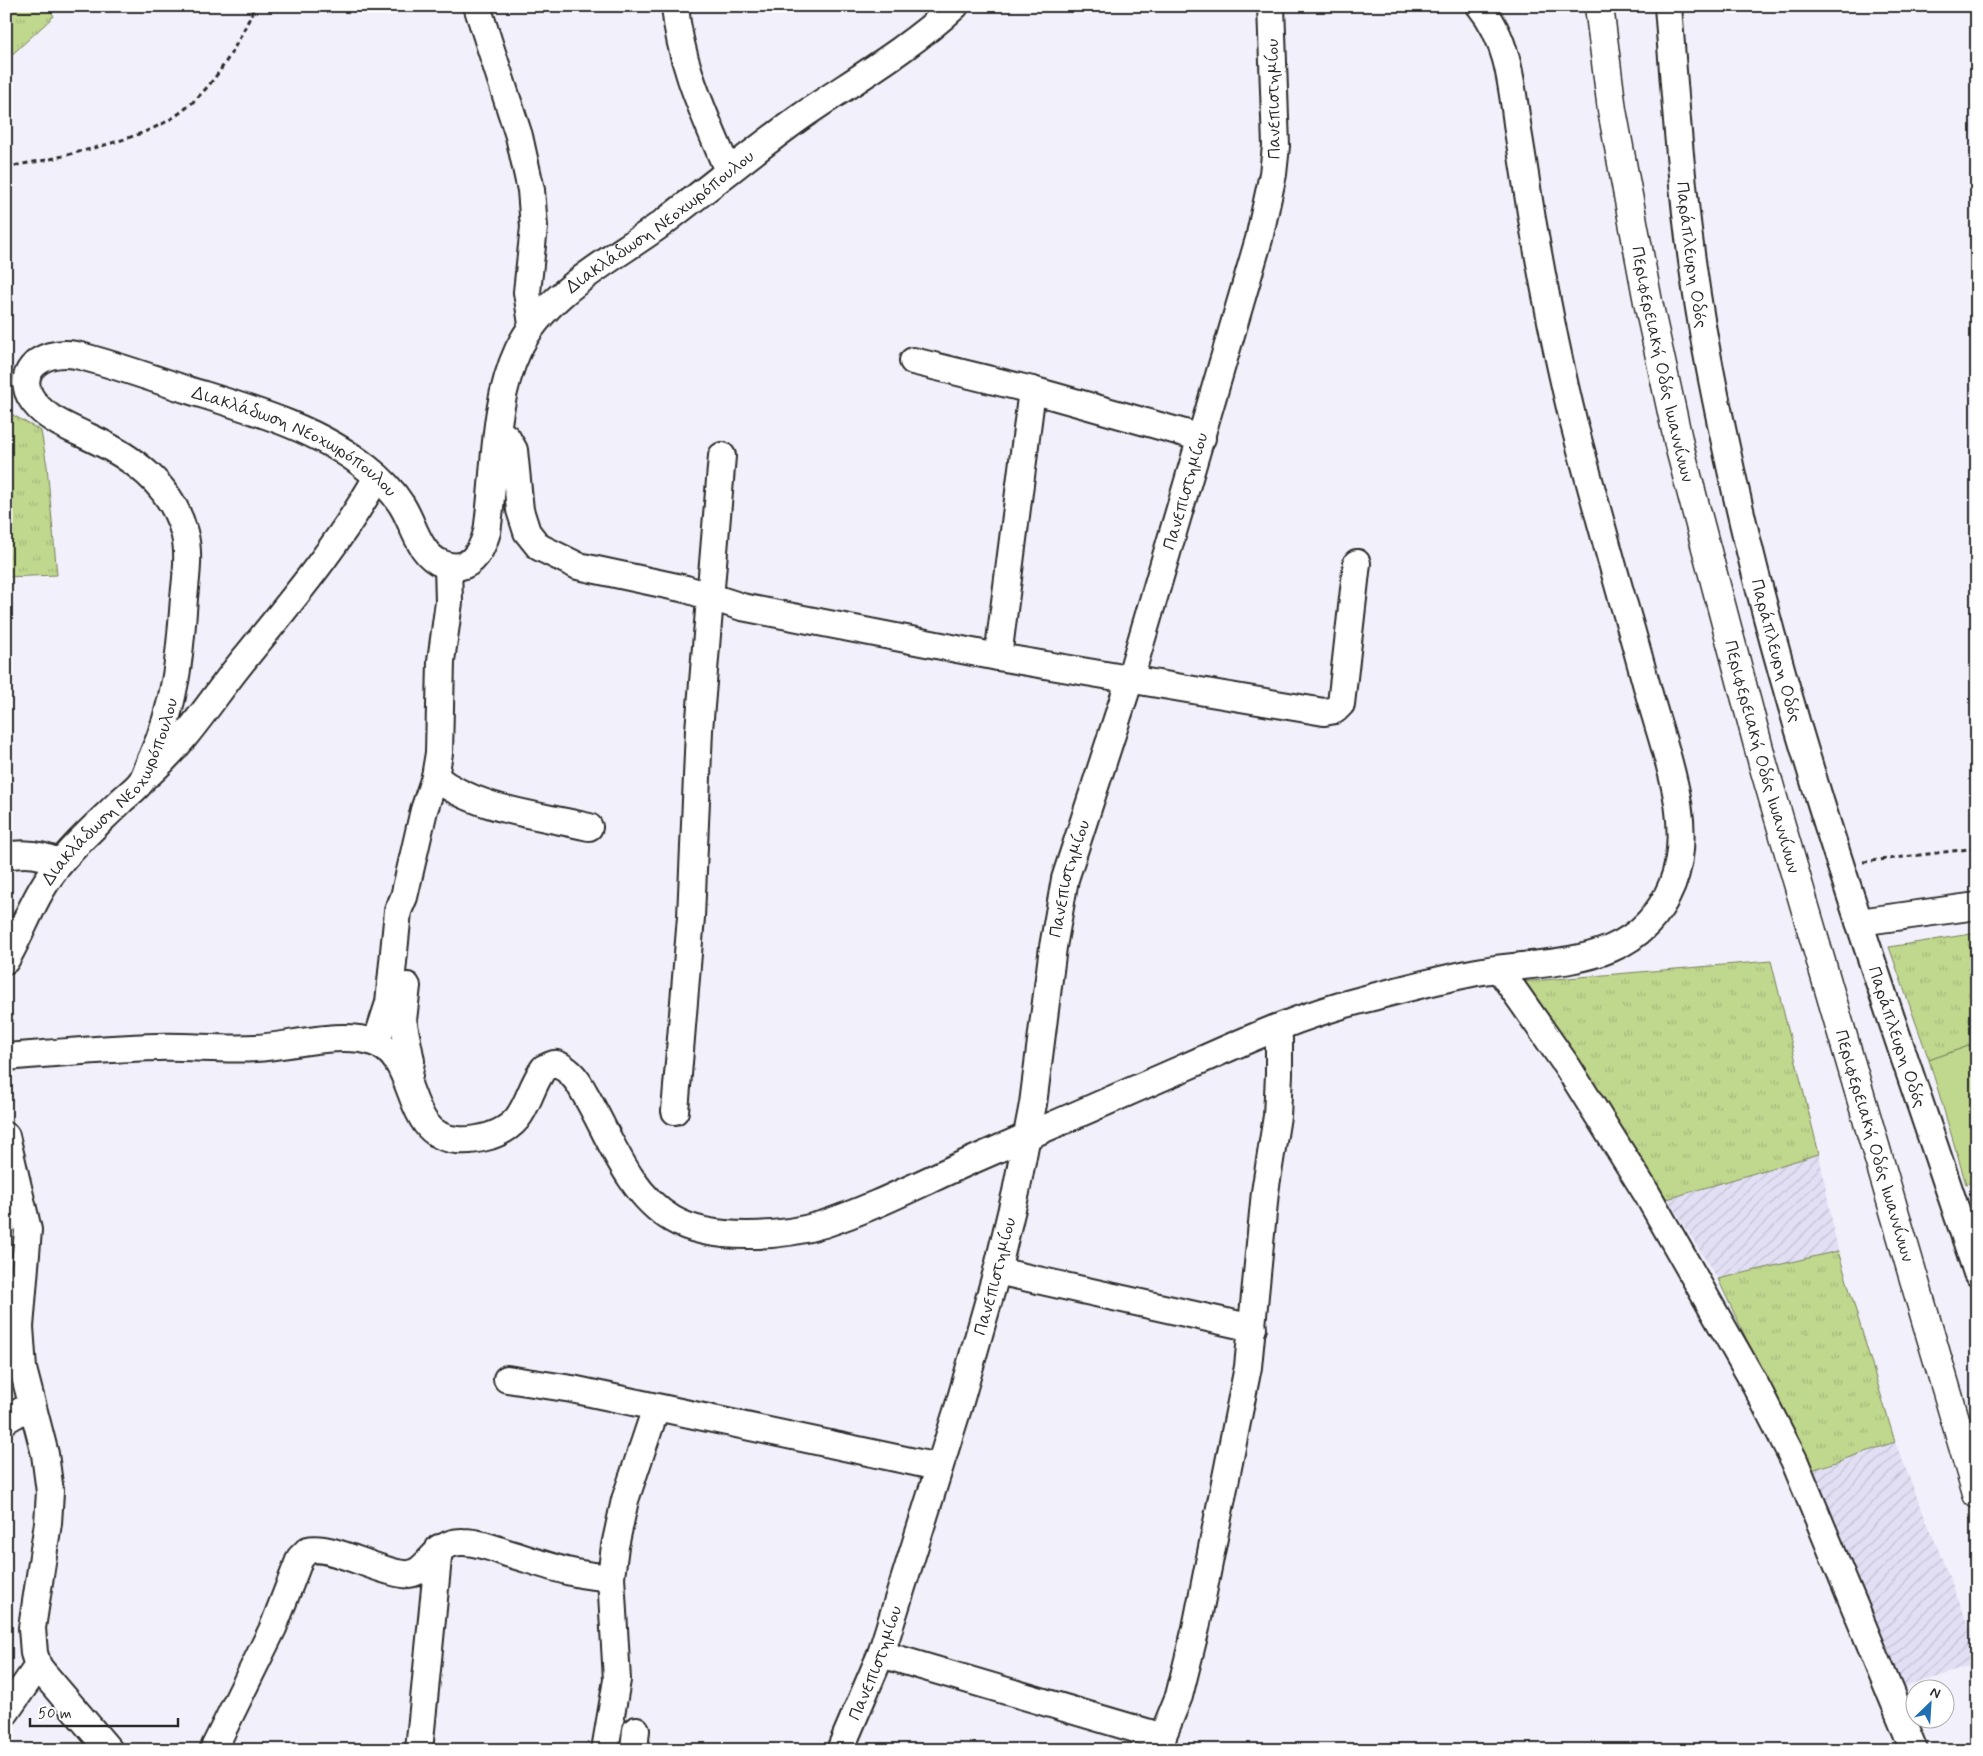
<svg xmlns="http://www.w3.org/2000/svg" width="1983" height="1756" viewBox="0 0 1983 1756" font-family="Mynerve,sans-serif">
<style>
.industrial{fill:url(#industrial-furrows)}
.grass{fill:url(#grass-tufts);stroke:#76815c}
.pitch{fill:#c0d78e;stroke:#76815c}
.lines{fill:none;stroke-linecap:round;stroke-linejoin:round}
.minor-casing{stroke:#2b2b2b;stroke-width:30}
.highway-casing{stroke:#2b2b2b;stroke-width:31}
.path{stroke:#2b2b2b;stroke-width:3;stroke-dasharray:5 4;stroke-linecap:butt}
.minor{stroke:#fff;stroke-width:26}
.highway{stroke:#fff;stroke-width:28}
.labels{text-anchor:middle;stroke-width:5;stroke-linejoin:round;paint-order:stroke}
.street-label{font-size:18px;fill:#2b2b2b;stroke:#fff}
</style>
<defs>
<pattern id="industrial-furrows" width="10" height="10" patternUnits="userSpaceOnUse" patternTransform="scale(1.25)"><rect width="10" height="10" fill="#e2dff5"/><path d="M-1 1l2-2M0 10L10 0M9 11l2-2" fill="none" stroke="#c2c0d2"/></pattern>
<pattern id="grass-tufts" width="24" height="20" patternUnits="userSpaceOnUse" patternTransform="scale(1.25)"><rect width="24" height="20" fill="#c0d78e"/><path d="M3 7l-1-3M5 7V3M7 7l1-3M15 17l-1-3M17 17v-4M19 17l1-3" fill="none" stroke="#a5b97b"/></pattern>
</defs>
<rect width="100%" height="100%" fill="#f2f0fa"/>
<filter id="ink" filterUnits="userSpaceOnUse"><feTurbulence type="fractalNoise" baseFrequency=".02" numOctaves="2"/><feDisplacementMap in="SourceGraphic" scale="10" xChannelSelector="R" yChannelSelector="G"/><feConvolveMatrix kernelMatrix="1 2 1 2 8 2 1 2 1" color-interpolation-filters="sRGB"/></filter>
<g filter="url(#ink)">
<path class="industrial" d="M1819,1154L1838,1251L1718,1279L1667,1199Z
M1895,1442L1977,1646V1664L1899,1689L1809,1471Z"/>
<path class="grass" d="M6,6H47L54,16L6,60Z
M6,411L41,431L47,466L57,575L6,577Z
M1977,933V1043L1929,1060L1889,947Z
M1771,961L1819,1154L1667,1199L1520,982Z
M1838,1251L1895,1442L1809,1471L1718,1279Z"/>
<path class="pitch" d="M1977,1043V1181L1966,1184L1929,1060Z"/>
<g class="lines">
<defs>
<g id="minor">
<path d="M477,6L519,136L531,190L534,227L527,292L532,324"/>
<path d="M675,6C680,65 706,118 728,171"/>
<path id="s1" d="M1668,6C1675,96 1681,186 1694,275C1704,346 1719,417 1735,488C1795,755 1891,1013 1977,1273"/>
<path d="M913,361L1032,390L1202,438"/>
<path d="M499,432L507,438L514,450L520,510L527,532L539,547L578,566L686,589L742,607L998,657L1324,712L1335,710L1341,704L1357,563"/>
<path d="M998,657L1032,390"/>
<path d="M150,773C188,739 213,697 245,658C292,600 340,543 377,477"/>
<path d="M435,777C476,810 539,815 589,827"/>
<path d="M6,856C26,852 42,854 60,863"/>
<path d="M1859,922L1977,906"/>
<path id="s2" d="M6,960C23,931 33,898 54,871C73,845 98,824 121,801C127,795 136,789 141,782C146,775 148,765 152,757C176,704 180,655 184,598C186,577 190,553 184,532C171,484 131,456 89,437C72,429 52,421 39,408C8,377 39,348 76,355C114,364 151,378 188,390C249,409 316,427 367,468C380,478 392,490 401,504C414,523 418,555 443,564C469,574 481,553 487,532C496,472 492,406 518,350C546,291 613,260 664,222C710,187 754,150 802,116C853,81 909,49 955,6"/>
<path d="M1499,969L1567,1066L1647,1194L1755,1384L1794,1460L1914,1750"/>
<path d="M407,986L403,1020L411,1061L408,1081"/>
<path d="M376,1043L389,1003L398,911L404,897L424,810L435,777L439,753L441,661L449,602L448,566"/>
<path d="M6,1057C57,1053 107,1048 158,1047C190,1046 223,1050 256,1048C291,1046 340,1031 373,1042C421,1058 401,1135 457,1140C467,1141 480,1139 490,1136C529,1123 524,1096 544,1068C555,1064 554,1061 564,1068C577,1076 583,1091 590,1103C612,1143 631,1195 672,1219C711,1242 782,1237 824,1224C873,1208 919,1184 966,1163C1037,1132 1108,1101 1179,1070C1239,1043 1300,1015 1365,999C1404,989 1443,978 1483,971C1556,959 1638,969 1672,885C1695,827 1667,757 1651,701C1641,666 1632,630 1621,595C1605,538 1589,481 1574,424C1557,356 1544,288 1532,219C1527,189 1523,160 1518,131C1512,88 1509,41 1480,6"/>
<path d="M675,1111L691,917L699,730L722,456"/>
<path d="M6,1136L28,1230L20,1327L23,1369L45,1454L50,1492L48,1523L32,1628L34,1653L38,1666L46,1676L109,1750"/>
<path d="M997,1271L1253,1328"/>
<path d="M507,1379L572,1389L938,1467"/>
<path d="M6,1420L31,1405"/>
<path d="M881,1654L1163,1737"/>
<path d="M6,1712L38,1666"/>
<path d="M213,1750L273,1628L300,1558L308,1550C330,1544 376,1571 403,1574C429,1577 431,1541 463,1542C478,1542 493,1548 507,1553C541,1563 575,1577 611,1577"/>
<path d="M419,1750L439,1548"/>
<path d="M605,1750L617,1680L611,1577L615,1546L625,1500L656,1408"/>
<path d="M634,1750L636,1730"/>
<path id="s3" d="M840,1750L881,1654L959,1405L997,1271L1016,1192L1033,1104L1053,947L1065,879L1130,679L1259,239L1273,174L1276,146L1271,6"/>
<path d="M1157,1750L1179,1696L1196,1628L1248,1367L1265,1192L1277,1116L1279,1074V1039L1276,1028"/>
</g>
<g id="highway">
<path id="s4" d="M1599,6L1612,110L1648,302L1680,449L1763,764L1977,1494"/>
</g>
</defs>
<use href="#minor" class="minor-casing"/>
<use href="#highway" class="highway-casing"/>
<path class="path" d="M6,168C22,163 39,162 55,158C90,149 144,137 174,117C212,92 237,47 255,6
M1863,862L1977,848"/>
<use href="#minor" class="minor"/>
<use href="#highway" class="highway"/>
</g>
</g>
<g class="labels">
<g class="street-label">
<text transform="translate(1273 99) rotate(-91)" y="6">Πανεπιστημίου</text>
<text dy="6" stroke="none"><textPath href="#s2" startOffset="1654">Διακλάδωση Νεοχωρόπουλου</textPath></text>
<text dy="6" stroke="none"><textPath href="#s1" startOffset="250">Παράπλευρη Οδός</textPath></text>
<text dy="6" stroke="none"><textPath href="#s4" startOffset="364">Περιφερειακή Οδός Ιωαννίνων</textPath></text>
<text dy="6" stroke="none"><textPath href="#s2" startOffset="1010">Διακλάδωση Νεοχωρόπουλου</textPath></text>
<text dy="6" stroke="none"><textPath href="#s3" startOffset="1309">Πανεπιστημίου</textPath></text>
<text dy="6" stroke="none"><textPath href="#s1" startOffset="655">Παράπλευρη Οδός</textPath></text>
<text dy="6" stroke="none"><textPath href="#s4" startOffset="769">Περιφερειακή Οδός Ιωαννίνων</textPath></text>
<text dy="6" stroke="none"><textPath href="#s2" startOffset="201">Διακλάδωση Νεοχωρόπουλου</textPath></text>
<text dy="6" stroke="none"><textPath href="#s3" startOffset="904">Πανεπιστημίου</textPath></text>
<text dy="6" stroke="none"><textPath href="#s1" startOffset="1060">Παράπλευρη Οδός</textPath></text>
<text dy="6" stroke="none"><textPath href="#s4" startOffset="1174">Περιφερειακή Οδός Ιωαννίνων</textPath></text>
<text dy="6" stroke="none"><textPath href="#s3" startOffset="499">Πανεπιστημίου</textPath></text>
<text dy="6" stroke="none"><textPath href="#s3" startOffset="94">Πανεπιστημίου</textPath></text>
</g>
</g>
<rect width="1983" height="1756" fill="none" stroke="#fff" stroke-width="25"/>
<rect x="12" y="12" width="1958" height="1731" fill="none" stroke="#2b2b2b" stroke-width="2" filter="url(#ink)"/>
<g transform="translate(1930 1704) rotate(25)"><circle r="24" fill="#ffffff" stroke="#aaaaaa"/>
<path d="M0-4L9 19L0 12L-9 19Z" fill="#1f6fb2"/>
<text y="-8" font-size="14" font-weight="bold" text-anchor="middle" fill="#2b2b2b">N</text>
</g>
<path d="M30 1718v8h148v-8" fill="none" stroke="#2b2b2b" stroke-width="2.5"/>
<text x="38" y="1718" font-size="15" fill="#2b2b2b" stroke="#ffffff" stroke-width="4" paint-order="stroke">50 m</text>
</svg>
